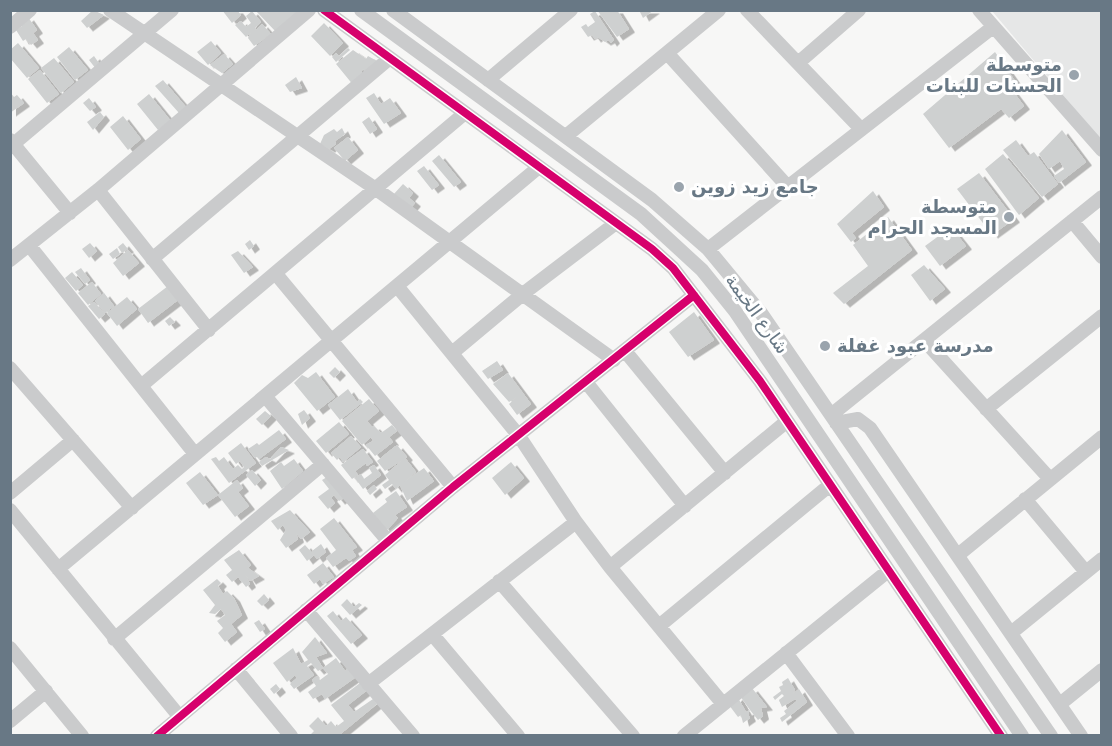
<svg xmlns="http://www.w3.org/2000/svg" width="1112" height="746" viewBox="0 0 1112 746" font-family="'DejaVu Sans','Noto Naskh Arabic',sans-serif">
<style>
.built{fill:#e6e7e7}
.building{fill:#ced0d0;filter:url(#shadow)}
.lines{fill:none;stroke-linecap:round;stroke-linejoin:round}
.minor{stroke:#cacbcc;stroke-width:14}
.cycleway-casing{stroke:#fff;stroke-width:11}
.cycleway{stroke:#d6006c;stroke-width:8}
.poi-dot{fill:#9aa4ad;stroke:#fff;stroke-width:2}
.labels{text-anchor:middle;stroke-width:6;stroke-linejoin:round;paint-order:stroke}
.poi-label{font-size:18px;font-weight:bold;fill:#687885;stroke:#fff;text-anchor:end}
.street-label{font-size:18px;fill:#687885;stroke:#fff}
</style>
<defs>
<filter id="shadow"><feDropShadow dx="6" dy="3.5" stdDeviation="0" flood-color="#0004"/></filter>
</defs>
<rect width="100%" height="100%" fill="#f7f7f6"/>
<path class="built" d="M992,11H1101V140Z"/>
<path class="building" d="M93,10L104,15L87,28L81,21Z
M222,10H237L241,15L232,23Z
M255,10H294L297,13L277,33Z
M597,10H617L629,29L617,37Z
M639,10H654L643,18Z
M252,11L261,22L255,28L256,30L262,24L271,34L254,46L248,38L251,32L246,37L235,25L241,21L246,27L251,23L246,16Z
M595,11L614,40L611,43L609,40L605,42L598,37L595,39L592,35L588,37L581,27L586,24L588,27L595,22L590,14Z
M28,17L37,30L33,33L38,40L31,45L26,39L23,41L16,30L22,26L20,23Z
M324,23L343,43L330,56L311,36Z
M211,41L221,53L208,65L197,52Z
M18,43L39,68L27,78L10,58V50Z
M69,47L88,70L75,80L57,57Z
M348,48L350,50L336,62L332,57L336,53L339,56Z
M353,50L366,59L368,56L377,61L367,74L363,69L361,72L364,77L354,86L336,64Z
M995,52L1015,81L1009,86L1024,106L1009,118L1001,109L949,148L923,114Z
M224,54L233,64L222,73L210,65Z
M94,56L101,66L96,69L89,60Z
M54,58L74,82L61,93L41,68Z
M40,70L59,94L47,103L28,79Z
M296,77L302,88L290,92L285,85Z
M163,80L186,107L179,113L155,86Z
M10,92L14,97L17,95L24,103L10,113Z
M374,93L381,104L390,98L401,113L384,124L366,98Z
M149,94L170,120L158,130L137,104Z
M89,98L96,107L90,111L83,103Z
M100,112L104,117L93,130L87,122Z
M123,116L141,139L128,150L110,127Z
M369,117L377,129L370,134L362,122Z
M342,128L345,134L335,141L336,144L329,149L320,144L324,135L334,129L337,132Z
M1062,130L1086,162L1059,183L1054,176L1064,169L1060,161L1049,169L1039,154Z
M348,137L358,150L345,161L334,148Z
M1016,140L1028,156L1034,152L1058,184L1042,197L1003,150Z
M1003,154L1039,198L1019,215L985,169Z
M439,155L461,182L454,187L432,161Z
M424,166L439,185L432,190L417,171Z
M979,173L1014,219L992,235L957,189Z
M403,184L413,193L409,198L415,203L409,210L393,195Z
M873,191L884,207L852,233L856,238L851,242L837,224Z
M888,217L912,250L844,304L833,293L868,266L853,245Z
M951,227L966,246L940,266L925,246Z
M250,240L254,246L249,250L245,244Z
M90,243L97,251L89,258L82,249Z
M123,243L128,249L122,253L118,247Z
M117,248L120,254L113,259L109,254Z
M128,250L139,263L123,276L113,263Z
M238,251L253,267L244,273L231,255Z
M924,265L945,289L930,301L911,275Z
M81,268L90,280L85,284L75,272Z
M72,272L83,285L76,291L65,278Z
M92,282L101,294L88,305L78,293Z
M168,286L178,300L148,323L138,309Z
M104,293L114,306L105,313L95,301Z
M127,297L137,309L117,326L107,313Z
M94,302L105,314L99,319L88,306Z
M694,312L714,340L688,357L669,332Z
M170,317L175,322L169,326L165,321Z
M497,361L503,370L488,379L482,371Z
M335,367L340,372L334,378L329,373Z
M316,372L335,397L317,411L294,383L302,375L308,378Z
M508,373L531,404L517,415L509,404L517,397L509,402L493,384Z
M348,389L357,402L360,399L363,402L340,420L328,405Z
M369,399L379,411L367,421L372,427L374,426L381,433L392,425L397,431L389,437L393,442L375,456L366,445L373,441L371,437L362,445L342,421Z
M304,410L310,418L302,425L298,414Z
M265,411L271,416L262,425L256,419Z
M339,422L349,434L326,453L316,441Z
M279,430L286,439L259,459L257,457L255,458L248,449L257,443L259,445Z
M351,436L361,447L343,462L340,457L337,460L331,453Z
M241,443L256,463L229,483L211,459L216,457L219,461L224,457L233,469L238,465L242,469L244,467L240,461L236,464L228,453Z
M397,445L407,457L385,471L377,461Z
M281,447L289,450L262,466L259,462L266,457L270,459Z
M363,449L373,462L367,466L366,463L355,471L358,475L352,479L341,465Z
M405,458L416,472L404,482L424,468L434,481L407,501L400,485L396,489L392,484L385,489L382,485L389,480L385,475Z
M294,459L303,471L282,489L270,471L281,462L284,466Z
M511,462L524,478L505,495L492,478Z
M374,465L381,475L363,489L355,478L361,474L364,479L372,473L369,468Z
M252,470L261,480L255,486L246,475Z
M200,472L218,495L203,505L186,483Z
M327,477L344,498L339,501L334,495L331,498L335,503L328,509L318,497L329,489L322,480Z
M237,480L243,488L238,492L249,506L235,517L218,495Z
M374,485L377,489L370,495L367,491Z
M396,491L407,507L395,515L398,518L386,531L373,513L387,502L385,499Z
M290,510L310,532L301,539L296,533L298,539L286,548L280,540L286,530L283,525L278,530L271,521Z
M334,518L357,547L352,550L356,556L349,561L346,558L333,567L326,558L336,550L320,529Z
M321,544L326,552L317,559L314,555L307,561L299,550L305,545L314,555L312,551Z
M239,550L251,565L248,568L259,576L250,581L245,574L250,584L246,587L238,577L232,582L226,575L232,570L224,560Z
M323,563L334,577L323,584L320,579L314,584L307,575Z
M217,579L221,583L218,586L223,594L227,591L234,598L242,615L231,624L237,632L225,642L218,633L223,628L217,621L225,615L221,609L215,614L209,613L215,605L203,590Z
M264,594L269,600L262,606L257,601Z
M347,599L354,607L359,603L362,605L350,615L341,605Z
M333,611L341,621L346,617L362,635L351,644L327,616Z
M259,620L265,629L260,632L254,623Z
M315,637L327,653L316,657L323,668L318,671L311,663L307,666L314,675L294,689L290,684L297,678L295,675L287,682L273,663L293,648L301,664L308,660L302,652Z
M336,658L345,671L349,668L356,677L325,699L322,694L313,699L308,692L316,686L312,680L317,676L320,680L328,674L323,668Z
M788,678L795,690L793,694L799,689L807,702L782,722L780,718L786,714L784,711L797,701L795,699L782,707L779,700L784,696L782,694L775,700L773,697L781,691L779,687L783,685L782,682Z
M360,683L366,691L348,705L354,712L373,699L377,704L338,736H309L314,731L309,726L318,717L326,726L331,721L336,727L344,721L331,705Z
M276,684L280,689L274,694L270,689Z
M752,688L767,707L761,708L763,716L758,720L750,710L748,714L750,718L743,723L741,715L738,717L729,705L737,696L746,712L750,710L740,696Z"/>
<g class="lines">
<path class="minor" d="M110,10L376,189L614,360
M324,10L652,249L673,268L760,381L1001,736
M361,10L641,214L702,270L735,311L1022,736
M393,10L652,200L708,249L761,313L1051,736
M747,10L861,129
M979,10L1102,150
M10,27L30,10
M667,53L788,187
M798,63L859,10
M488,80L571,10
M566,136L719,10
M10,140L70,213
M10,147L172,10
M98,190L209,330
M1072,221L1102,257
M29,245L195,454
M708,249L993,27
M152,259L390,58
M10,260L98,190L309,10
M276,274L453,487
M397,286L519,436L576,522L610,567L723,704
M924,340L1050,479
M625,351L725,473
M452,353L524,293L616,223
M10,368L132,508
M586,382L685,506
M141,386L465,113
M265,396L388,541
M986,409L1102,316
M831,415L1102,197
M836,423L858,419L870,428L1081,736
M10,493L73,440
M1025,499L1086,572
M10,510L179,716
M958,555L1102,437
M610,567L786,422
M58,569L539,167
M499,581L633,736
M306,610L413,736
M659,626L830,485
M1011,633L1102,559
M432,634L518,736
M114,639L323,464
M10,648L82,736
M786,653L848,736
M236,669L291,736
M368,684L576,522
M1060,704L1102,670
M10,721L46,691
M157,736L453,487L694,295
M684,736L888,571"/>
<defs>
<path id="cycleway" d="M324,10L652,249L673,268L760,381L1001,736
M157,736L453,487L694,295"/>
</defs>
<use href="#cycleway" class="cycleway-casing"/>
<use href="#cycleway" class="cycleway"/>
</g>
<g class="poi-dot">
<circle cx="1074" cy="75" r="6"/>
<circle cx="679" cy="187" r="6"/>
<circle cx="1009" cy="217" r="6"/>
<circle cx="825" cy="346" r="6"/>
</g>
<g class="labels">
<g class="poi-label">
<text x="1062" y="71">متوسطة<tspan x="1062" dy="21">الحسنات للبنات</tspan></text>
<text x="691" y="193" text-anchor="start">جامع زيد زوين</text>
<text x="997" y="213">متوسطة<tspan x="997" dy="21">المسجد الحرام</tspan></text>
<text x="837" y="352" text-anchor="start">مدرسة عبود غفلة</text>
</g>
<g class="street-label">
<text transform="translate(757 314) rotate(54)" y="6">شارع الخيمة</text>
</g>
</g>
<rect width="1112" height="746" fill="none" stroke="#687885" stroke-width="24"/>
</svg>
